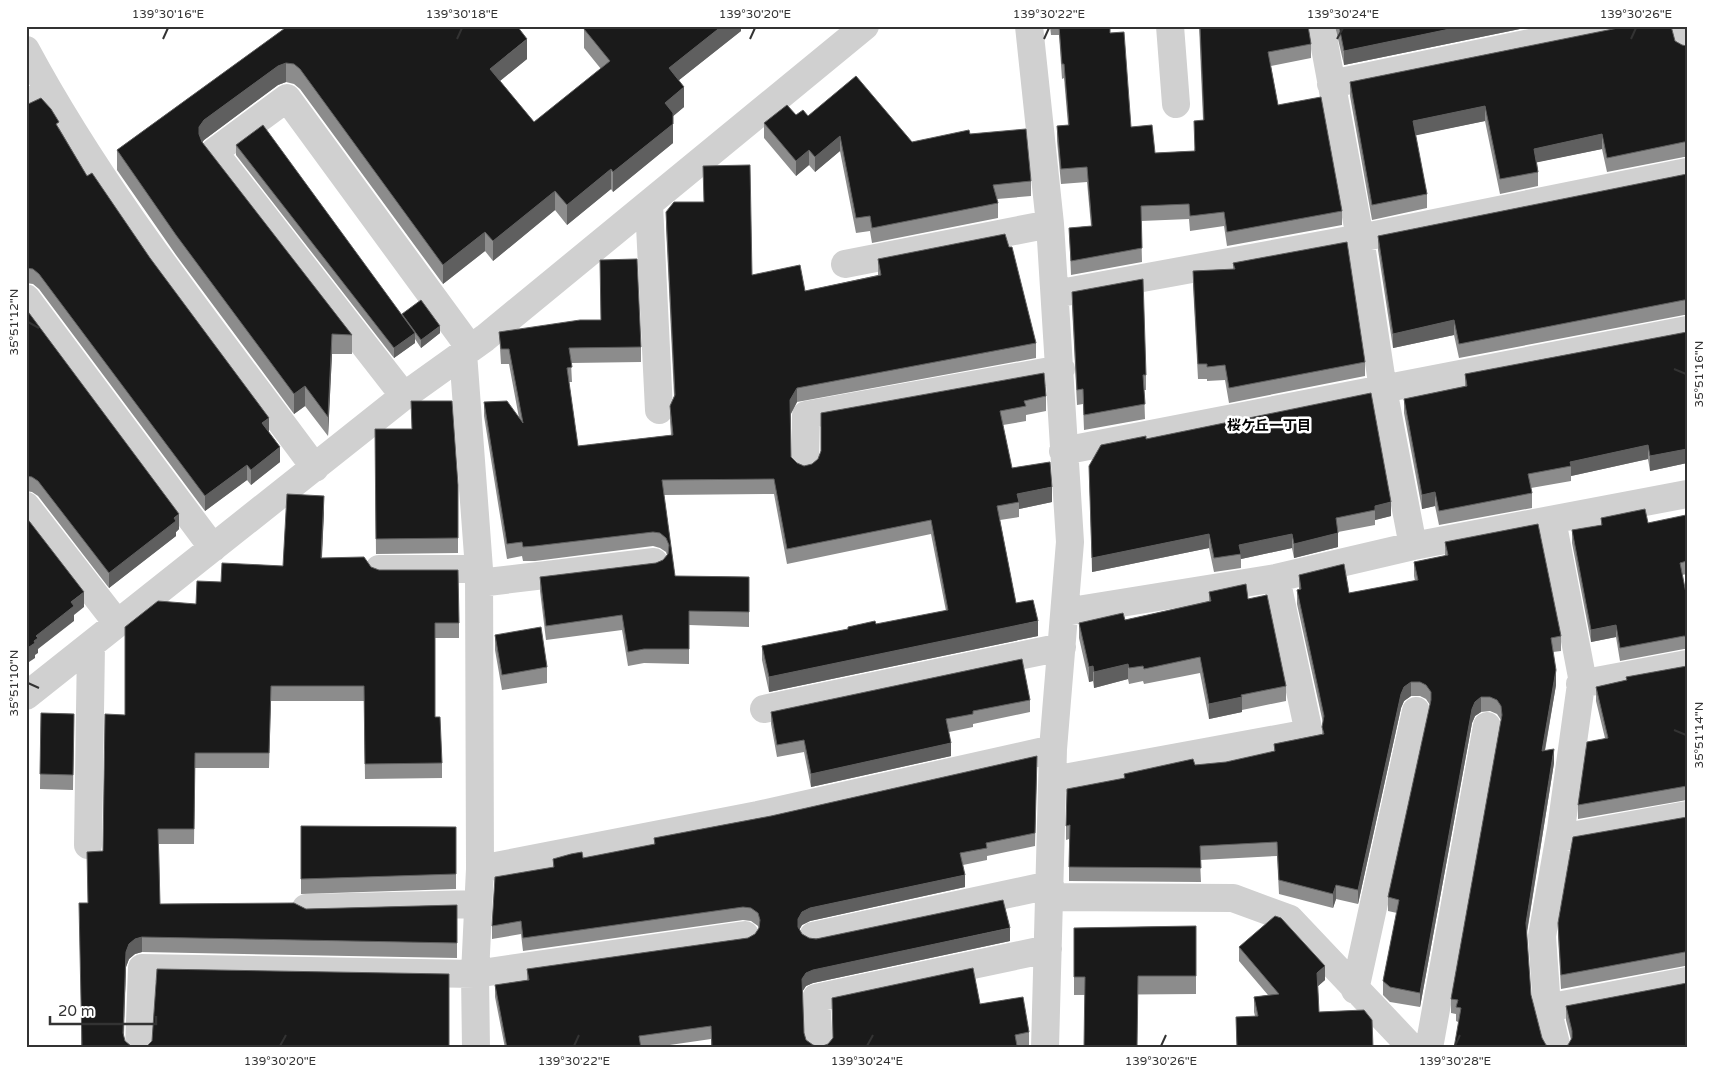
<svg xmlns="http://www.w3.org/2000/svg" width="1713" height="1074" viewBox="0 0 1713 1074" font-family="'Varela Round','Noto Sans JP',sans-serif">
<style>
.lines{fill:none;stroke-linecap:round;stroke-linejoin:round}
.minor{stroke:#d0d0d0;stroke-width:28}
.wall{fill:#8c8c8c}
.shaded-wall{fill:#5f5f5f}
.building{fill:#1a1a1a;stroke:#5f5f5f}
.ticks{fill:none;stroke:#333;stroke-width:2}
.labels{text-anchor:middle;stroke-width:5;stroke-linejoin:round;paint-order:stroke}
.neighbourhood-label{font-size:14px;font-weight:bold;fill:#000;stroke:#fff}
.neatline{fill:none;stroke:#333;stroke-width:2}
.ticks-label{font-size:12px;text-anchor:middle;fill:#333}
</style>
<rect width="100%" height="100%" fill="#fff"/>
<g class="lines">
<path class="minor" d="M1029,26L1050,224L1070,542L1053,749L1045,1048
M1170,26L1176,104
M1321,26L1360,238L1383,389L1413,546
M1683,26L1687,45
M26,50C106,199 215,332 315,468
M1331,84L1613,26
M26,104L48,90
M649,205L659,410
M845,264L1050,224
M1055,294L1360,238L1687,172
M26,298L213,548
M463,353L479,569L480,869L475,974L476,1048
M404,396L214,152L287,98L470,348
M1063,451L1687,330
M805,465L806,415L1061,369
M26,506L117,623
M1552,520L1582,677L1561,829L1542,936L1547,1008L1557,1048
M379,569H479
M479,583L654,562
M1065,612L1276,578L1413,546L1687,494
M1580,684L1687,664
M26,696L404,396L485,338L865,26
M764,709L1062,647
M1053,780L1309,733L1276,578
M1560,838L1687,815
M88,845L91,645
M480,869L758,815L1053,749
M1049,897L1233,898L1290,919L1412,1048
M306,908L478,904
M813,936L1050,885
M1355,990L1416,711
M1547,1008L1687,981
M819,1044L816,998L1048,949
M139,1048L142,968L475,974L745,935
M1429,1048L1487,726"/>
</g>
<path class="wall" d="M288,26L527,59L500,81L534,122L601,69L584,48V29L741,26V31L679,80L684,107L673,116V143L613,192L611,189L567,225L555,210L493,261L485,251L443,284L300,89L294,84L286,82L278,85L204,140L202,143L352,335V354H332L328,436L305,406L294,414L176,255L117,170V150Z
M1050,26H1110V33L1131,127L1155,153L1194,151L1203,120L1199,26H1308L1311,44V58L1271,66L1278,105L1342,211V225L1227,246L1224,226L1190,231L1189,219L1141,221L1142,262L1071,275L1069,228L1091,226L1087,182L1061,184L1057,141V126L1068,125L1064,78L1062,79L1059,35H1051Z
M1335,26H1534L1344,65Z
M1623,27L1675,41L1682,45L1687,46V157H1684L1607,172L1602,149L1537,162L1538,172V186L1500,194L1485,121L1415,135L1427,194V208L1372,220L1350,96V82Z
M26,105L59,128L87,176L269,433L280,462L251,485L247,480L205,511L39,289L33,284L26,283Z
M796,115L808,116L912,142L970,134L1031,181V196L997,199L998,203V218L872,243L870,231L856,233L840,151L815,172L809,165L796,176L764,138V123Z
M236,145L402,316V314L440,333L421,348L415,339V343L394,358L236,155Z
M1687,174V315H1684L1459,358L1454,335L1393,348L1378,250V236Z
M666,212L752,275L805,291L878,275V259L1036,343V358L797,402L791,414V457L797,463L804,466L812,464L818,459L821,451V413L1046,396V411L1026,415V421L1003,425L1012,468L1052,502L1019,509V517L1000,520L1016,603L1038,636L769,692L762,660V646L946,611L931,534L787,564L774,494L664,495L675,576L749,577V627L689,625V664L644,663L628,666L622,630L546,640L540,591V577L656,563L663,560L667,555L666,552L660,548L653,546L535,561H523L522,556L507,559L484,416V402L519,418L509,364H501L499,332L641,347V362L571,363L572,382H569L578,446L671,435L670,421V406L674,396L666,227Z
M1233,263L1365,362V376L1229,403L1225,380L1207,381V379H1198L1193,286V271L1233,269Z
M1072,292L1146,375V390H1144L1145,419L1084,430L1083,404L1077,405L1072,307Z
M26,309L179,529L176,532V536L109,588L38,496L32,492L26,491Z
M1687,332V463L1650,471L1648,459L1571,476V481L1531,488L1532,493V508L1439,525L1435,506L1422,509L1404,413V399L1465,386V374Z
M1371,393L1391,516L1375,520V525L1338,532V547L1294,558L1292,548L1241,559V568L1214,572L1209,548L1092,572L1089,466L1146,439Z
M375,429H412L458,485V553L376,554Z
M324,511L322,558L371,567L459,623V638H435V717L442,763V778L365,779L364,701H271L269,768H195L194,844H159L160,904L306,909L457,905V958L142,952L135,954L129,959L126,967L124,1035L81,1048L88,903L103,851L196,604L221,582L283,566Z
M1601,518L1648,523L1687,521V574L1682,575L1687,598V649H1684L1620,661L1616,637L1591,642L1572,543V530L1601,525Z
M1445,542L1561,636V651L1553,652L1556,685L1545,751L1554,763L1527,933L1458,1022L1456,1021V1014L1451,1013V999L1501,720L1497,714L1490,711L1481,712L1475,716L1472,723L1420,1007L1390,1002L1383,995V981L1397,913L1388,911V897L1430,705L1426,699L1420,696H1411L1404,701L1401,708L1358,904L1336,899L1333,908L1279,894L1277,856L1200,860L1201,882L1069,881V839L1066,840V826L1124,778V774L1195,765L1226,762L1274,752V744L1322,734L1323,723L1297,604V590L1299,589V575L1349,593L1415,581L1414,576V562L1445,556Z
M1209,592L1248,599L1286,686V701L1242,710V712L1209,719L1200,673L1144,684L1143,681L1129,684L1128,679L1094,688L1093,681L1089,682L1079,638V623L1125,620L1209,601Z
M495,635L547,667V683L502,690L495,650Z
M1687,666V800L1578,819V805L1605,738L1596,701V687L1626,680V677Z
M1030,700V712L973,724V727L949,732L951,756L811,787L804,752L777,757L771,724V712Z
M41,713L74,714L73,790L40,789Z
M1037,756L1035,846L987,856V860L963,865L965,887L810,921L802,925L799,930L802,934L809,938L1010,941L813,983L806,986L802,992L804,1033L806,1040L813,1045L820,1047L980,1004L1029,1032V1045L1017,1048H711V1039L649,1048H505L495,997V985L527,980V969L748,938L755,934L759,929L758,926L751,921L743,920L523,951L521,934L492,939V926L553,867V859L583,858L654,845V838L771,816Z
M1687,817V966H1685L1561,989L1558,937V923Z
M301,826L456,827V889L301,894Z
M1196,926V994L1074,995V928Z
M1239,947L1325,980L1318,986L1319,1012L1373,1048H1237L1236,1017L1255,1016L1254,1012V997L1268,995L1239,961Z
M1687,983L1568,1045L1571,1040L1566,1020V1006Z"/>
<path class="shaded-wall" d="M722,26H741V31L669,88V68Z
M1464,26H1534L1344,65V51Z
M527,39V59L490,89V69Z
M286,63V82L278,85L204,140L199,146V127L204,120L278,66Z
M684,87V107L665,123V103Z
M1485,106V121L1413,136V121Z
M673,124V143L613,192V172Z
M1602,134V149L1534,163V149Z
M840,136V151L815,172V157Z
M809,150V165L796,176V161Z
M611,169V189L567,225V205Z
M555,191V210L493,261V241Z
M485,232V251L443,284V265Z
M1454,320V335L1393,348V334Z
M440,326V333L421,348V340Z
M415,333V343L394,358V348Z
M332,334V354L328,436V417Z
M305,386V406L294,414V394Z
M797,388V402L790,415V400Z
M269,418V433L262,423Z
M1648,445V459L1571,476V466L1570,462Z
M280,447V462L251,485V470Z
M1687,449V463L1650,471V456Z
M247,465V480L205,511V496Z
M1052,487V502L1019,509V502L1017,494Z
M1435,492V506L1422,509V495Z
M324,496V511L321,573V558Z
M1391,502V516L1375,520V506Z
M179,514V529L176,532V536L109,588V573Z
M1338,533V547L1294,558V544Z
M1209,534V548L1092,572V558Z
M1292,534V548L1241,559L1239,545Z
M84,592V607L74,615V621L38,649V653L35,655V658L26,664V649L34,641L36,636L71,602Z
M1038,621V636L769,692V677Z
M1616,625V637L1591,642V630Z
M1128,664V679L1094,688V672Z
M1093,666V681L1089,682V667Z
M1556,670V685L1542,766V751Z
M1411,682V696L1404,701L1401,708L1358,904V890L1401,694L1404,687Z
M1242,697V712L1209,719V704Z
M1481,697V712L1475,716L1472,723L1420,1007V993L1472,709L1475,702Z
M951,743V756L811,787V774Z
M1554,749V763L1526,937V923Z
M965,875V887L810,921L802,925L798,932V919L802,912L810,908Z
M1336,885V899L1333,908V894Z
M1010,928V941L813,983L806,986L802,992V979L806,973L813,970Z
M142,937V952L135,954L129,959L126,967L123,1048L126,952L129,944L135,939Z
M1325,966V980L1317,987V973Z"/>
<path class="building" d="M288,26H517L527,39L490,69L534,122L610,61L584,29L587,26H722L669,68L684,87L665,103L673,113V124L613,172L611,169L567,205L555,191L493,241L485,232L443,265L300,69L294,64L286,63L278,66L204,120L199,127V134L202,142L352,335L332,334L328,417L305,386L294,394L176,235L117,150Z
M1059,26H1110V33L1124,32L1131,127L1152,125L1155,153L1195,151L1194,121L1204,120L1200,26H1308L1311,44L1268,52L1278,105L1321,97L1342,211L1227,232L1224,212L1190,216L1189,204L1141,206L1142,248L1071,261L1069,228L1092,226L1087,167L1061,169L1057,126L1069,125L1064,64H1062Z
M1339,26H1464L1344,51Z
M1623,26H1671L1675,41L1682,45L1687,46V142H1684L1607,158L1602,134L1534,149L1538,172L1500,179L1485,106L1413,121L1427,194L1372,205L1350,82L1623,27Z
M856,76L912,142L969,130L970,134L1026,129L1031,181L993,185L998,203L872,228L870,216L856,218L840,136L815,157L809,150L796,161L764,123L787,105L796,115L803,110L808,116Z
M41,98L51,109L59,122L56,124L87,176L92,173L150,258L269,418L262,423L280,447L251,470L247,465L205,496L39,274L33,269L26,268V105Z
M263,125L415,333L394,348L236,145Z
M750,165L752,275L800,265L805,291L881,275L878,259L1005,234L1009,247H1012L1036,343L797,388L790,400L791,457L797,463L804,466L812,464L818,459L821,451V413L1044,373L1046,396L1024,401L1026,406L1000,411L1012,468L1050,462L1052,487L1017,494L1019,502L997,506L1016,603L1033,600L1038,621L769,677L762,646L848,629V627L875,621L876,624L948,610L931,520L787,549L774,479L662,480L675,576L749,577V612L689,611V649H644L628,652L622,615L546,626L540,577L656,563L663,560L668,554L669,545L666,538L660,533L653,532L535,546L523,547L522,542L507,544L484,402L507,401L523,423L509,349H501L499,332L580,320H601L600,260L637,259L641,347L569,348L572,367L567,368L578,446L673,435L670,406L675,395L666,212L674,202H704L703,166Z
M1687,174V300H1684L1459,344L1454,320L1393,334L1378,236Z
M1347,242L1365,362L1229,388L1225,365L1207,367V364H1198L1193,271L1235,269L1233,263Z
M1143,279L1146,375H1143L1145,404L1084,415L1083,389L1077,390L1072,292Z
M421,300L440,326L421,340L402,314Z
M26,309L179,514L174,518L176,521L109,573L38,481L32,477L26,476Z
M1687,332V449L1650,456L1648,445L1570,462L1571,466L1528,474L1532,493L1439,511L1435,492L1422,495L1404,399L1467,386L1465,374Z
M1371,393L1391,502L1375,506V510L1336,518L1338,533L1294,544L1292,534L1239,545L1241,554L1214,558L1209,534L1092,558L1089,466L1101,445L1146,436V439Z
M411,401H452L458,485V538L376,539L375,429H412Z
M287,494L324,496L321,558L364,557L371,567L379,570H458L459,623H435V717H440L442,763L365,764L364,686H271L269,753H195L194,829H158L160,904L294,903L306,909L457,905V943L142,937L135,939L129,944L126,952L123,1033L125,1041L131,1046L136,1048H82L79,903H88L87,852L103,851L105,714L125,715V627L158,601L196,604L197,581L221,582L222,563L283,566Z
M1645,509L1648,523L1686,515L1687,521V561L1680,563L1687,598V637L1684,636L1620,648L1616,625L1591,630L1572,530L1602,525L1601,518Z
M26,517L84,592L71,602L74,606L36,636L38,638L34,641L35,643L26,649Z
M1538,524L1561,636L1551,638L1556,670L1542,751L1554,749L1526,923L1531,995L1542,1038L1546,1045L1551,1048H1454L1461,1008L1456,1007L1458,1000L1451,999L1502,715L1501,706L1497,700L1490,697H1481L1475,702L1472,709L1420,993L1390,987L1383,981L1399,900L1388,897L1431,700V692L1426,685L1420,682H1411L1404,687L1401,694L1358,890L1336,885L1333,894L1279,880L1277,842L1200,846L1201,868L1069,867L1070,825L1066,826L1067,789L1125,778L1124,774L1193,759L1195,765L1226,762L1275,751L1274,744L1324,734L1322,727L1324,716L1297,590L1301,589L1299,575L1344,564L1349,593L1418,580L1414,562L1448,555L1445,542Z
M1246,584L1248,599L1267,595L1286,686L1241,695L1242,697L1209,704L1200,657L1144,669L1143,666L1129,668L1128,664L1094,672L1093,666L1089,667L1079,623L1123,613L1125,620L1211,601L1209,592Z
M541,627L547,667L502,675L495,635Z
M1022,659L1030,700L973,711V714L946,719L951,743L811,774L804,740L777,745L771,712Z
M1687,666V786L1578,805L1587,742L1608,738L1596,687L1627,680L1626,677Z
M41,713L74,714L73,775L40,774Z
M1037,756L1035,833L986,843L987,848L960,853L965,875L810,908L802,912L798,919V927L802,934L809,938L816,939L1003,900L1010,928L813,970L806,973L802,979L804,1033L806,1040L813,1045L820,1047L828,1044L833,1038L832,998L973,968L980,1004L1023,997L1029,1032L1015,1035L1017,1046L1009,1048H712L711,1026L639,1036L641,1048H507L495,985L529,980L527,969L748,938L755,934L759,928L760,920L758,913L751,908L743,907L523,938L521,921L492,926L495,877L554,867L553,859L571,854L582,852L583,858L655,844L654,838L771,816Z
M1687,817V952H1685L1561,975L1558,923L1573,837Z
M301,826L456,827V874L301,879Z
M1275,916L1281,918L1325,966L1317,973L1319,1012L1364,1010L1372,1020L1373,1048H1237L1236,1017L1258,1016L1254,997L1279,994L1239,947Z
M1196,926V976H1138L1137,1048H1084L1085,977H1074V928Z
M157,969L449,974V1048H141L147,1046L152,1041Z
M1687,983V1048H1563L1568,1045L1572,1038V1031L1566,1006Z"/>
<path class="ticks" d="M163,39L168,28M457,39L462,28M750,39L755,28M1044,39L1049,28M1337,39L1343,28M1631,39L1636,28M28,322L39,328M1674,369L1686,374M28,683L39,688M1674,730L1686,735M280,1046L286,1035M574,1046L579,1035M867,1046L873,1035M1161,1046L1166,1035M1455,1046L1460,1035"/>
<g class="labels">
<g class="neighbourhood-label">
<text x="1269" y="430">桜ケ丘一丁目</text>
</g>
</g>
<rect width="1713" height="1074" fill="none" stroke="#ffffff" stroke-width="55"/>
<path d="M50 1016v8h106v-8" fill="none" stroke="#333333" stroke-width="2.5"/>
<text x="58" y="1016" font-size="15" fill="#333333" stroke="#ffffff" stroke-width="4" paint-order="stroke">20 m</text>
<rect x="28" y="28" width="1658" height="1018" class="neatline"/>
<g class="ticks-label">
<text x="168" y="18">139°30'16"E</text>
<text x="462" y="18">139°30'18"E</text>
<text x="755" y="18">139°30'20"E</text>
<text x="1049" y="18">139°30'22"E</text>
<text x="1343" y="18">139°30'24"E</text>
<text x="1636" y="18">139°30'26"E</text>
<text transform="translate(14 322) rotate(-90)" y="4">35°51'12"N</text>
<text transform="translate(1699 374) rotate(-90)" y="4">35°51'16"N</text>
<text transform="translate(14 683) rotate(-90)" y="4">35°51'10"N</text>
<text transform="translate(1699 735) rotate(-90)" y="4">35°51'14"N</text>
<text x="280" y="1065">139°30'20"E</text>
<text x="574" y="1065">139°30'22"E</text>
<text x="867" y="1065">139°30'24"E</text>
<text x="1161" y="1065">139°30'26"E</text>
<text x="1455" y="1065">139°30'28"E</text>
</g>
</svg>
